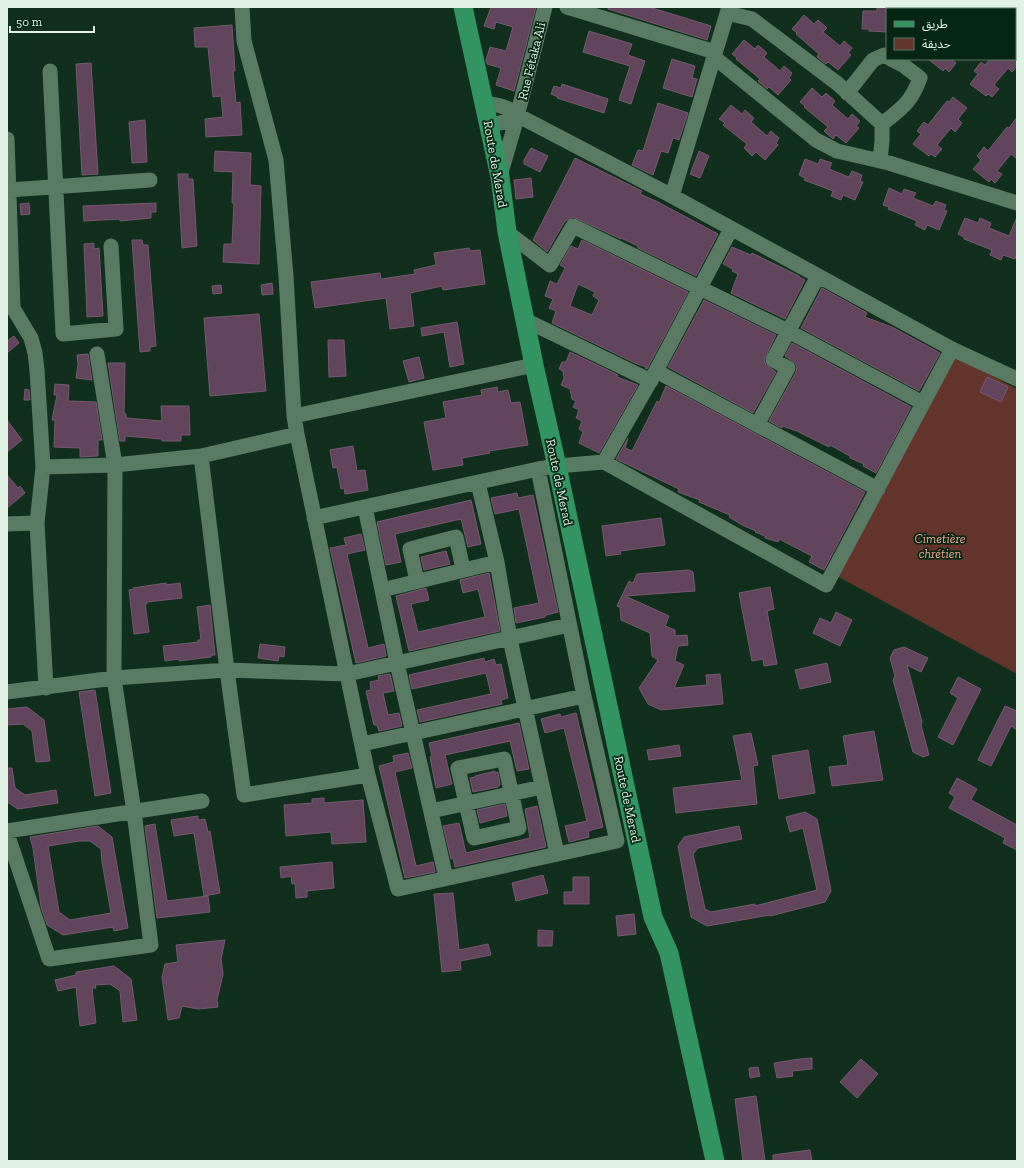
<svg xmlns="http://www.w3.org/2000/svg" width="1024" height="1168" viewBox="0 0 1024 1168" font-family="'Zilla Slab','Noto Sans Arabic',serif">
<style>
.green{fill:#64352a}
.building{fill:#62455c;stroke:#775970;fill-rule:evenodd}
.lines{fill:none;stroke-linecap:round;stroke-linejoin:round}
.minor{stroke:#597b64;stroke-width:15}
.major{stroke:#319461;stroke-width:19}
.labels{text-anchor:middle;stroke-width:3.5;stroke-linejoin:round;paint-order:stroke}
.street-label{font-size:13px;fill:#dff2e4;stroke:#052613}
.park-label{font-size:13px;font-style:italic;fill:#faa691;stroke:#052613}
</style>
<rect width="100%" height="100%" fill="#10301d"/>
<path class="green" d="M953,355L1017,389V674L837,576Z"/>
<path class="building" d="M491,7H536L514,91L496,85L501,68L487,64L486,60L490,47L506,51L513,27L496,22L494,29L484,26Z
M608,7H649L711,26L707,40L608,9Z
M877,7H887V32L869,31V29H862L863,11H877Z
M804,15L814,24L818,20L827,28L823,32L840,46L844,41L852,48L848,53L851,55L838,70L828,62L826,64L817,57L819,54L796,34L797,33L792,29Z
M232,25L235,71H233L236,103L240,102L242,135L206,137L205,119L223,117L221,96L213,97L208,47H195L194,28Z
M589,31L632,44L628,55L645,61L631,104L619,100L630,66L583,52Z
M744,40L755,49L758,45L767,53L764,57L780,71L784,66L792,73L789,78L791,80L778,95L769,87L767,89L758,81L760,79L736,59L737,58L732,54Z
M672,59L695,66L692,78L697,79L692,97L663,88Z
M928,59H952V60L956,63L949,72L945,68L943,71Z
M990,59H1017V66L1012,72L1008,68L994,85L999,89L992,97L988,94L986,96L970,84L978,74L974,71L981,62L985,65Z
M91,63L98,174L82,175L76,64Z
M562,84L608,99L604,113L557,98L558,97L551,94L554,86L561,88Z
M812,88L822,97L826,93L835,101L832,105L848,119L852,114L860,121L856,126L859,128L846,143L836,135L833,139L824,131L828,127L804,107L805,106L800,102Z
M953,97L967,108L958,119L962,123L955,132L951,128L937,145L942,149L935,157L931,154L929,156L913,144L921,134L917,131L924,122L928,125L947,101L949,102Z
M658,103L688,113L679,140L673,138L668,153L661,151L653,175L632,165L638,150L643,151Z
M731,105L742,114L745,110L754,118L751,122L767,136L771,131L779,138L776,143L778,145L765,160L756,152L752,156L744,148L747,144L723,125L725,123L719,119Z
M1017,117V159L1011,154L997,171L1002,174L995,183L991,179L989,182L973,169L981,160L977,156L984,147L988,151L1007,127L1009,128Z
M145,120L147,162L132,163L129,122Z
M531,148L548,156L540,172L524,164V160Z
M215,151L251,153L250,185L261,186L259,264L223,262L224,244H232L234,203H232L233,172L214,171Z
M699,151L709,156L700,178L690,174Z
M575,158L642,191L640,194L656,201L718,234L696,276L638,248V246L621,238V239L573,217L565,221L547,252L533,240Z
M805,159L818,164L820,159L832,163L829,169L849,177L852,171L862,175L860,181L863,182L855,200L843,195L841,200L831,196L833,191L804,180L805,178L799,175Z
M178,174H188V179H193L197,246L182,248Z
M531,178L533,197L516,199L514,180Z
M889,188L902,194L904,189L916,193L913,198L933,206L936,201L946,205L944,210L947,211L939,230L927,225L925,230L915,225L917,221L888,209L889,207L883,205Z
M29,203L30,214L21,215L20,204Z
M156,203V212H151V218L120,221V219L84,221L83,206Z
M1017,217V253L1015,259L1003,255L1001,260L990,255L992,250L964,239V237L958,234L965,218L978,223L980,218L991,223L989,228L1009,236Z
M132,240H142L143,245H148L156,346L150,347V351L140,352Z
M582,240L688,292L647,369L645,368L646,367L635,363L552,323L556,311L549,308L553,299L545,296L550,281L557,284L565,268L560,265L571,246L578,249ZM578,284L595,292L593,296L599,300L592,315L570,306Z
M94,243V249L99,248L103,316L87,317L84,244Z
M732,247L751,255L752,253L799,276V277L805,280L785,319L731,293L738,274L732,271L733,269L723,264Z
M469,248L470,251L480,250L485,284L443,290L442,286L410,293L414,326L390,329L386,298L315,308L311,282L380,273L381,279L415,274L414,270L436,265L434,253Z
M272,283L273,294L262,295L261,285Z
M221,285L222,293L213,294L212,286Z
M822,288L867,313L865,317L892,327L940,353L919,391L801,328Z
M704,300L776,335L764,360L766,365L776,372L753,413L668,367Z
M259,314L266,391L210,396L204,318Z
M457,322L464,364L450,367L444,332L422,336L421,328Z
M14,336L19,343L7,353V341Z
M328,340H344L346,376L329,377Z
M792,343L911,407L876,473L863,466L864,464L850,458V456L830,445L829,447L797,431L782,426V428L769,421L796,372L797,367L795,363L785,356Z
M570,352L618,375L617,377L638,385L599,453L579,443L583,432L579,429L582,421L576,418L579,410L573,407L576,401L572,399L570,389L561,385L564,378L563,371L559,369L562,362H566Z
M88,354L92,380L76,378L78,364L77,355Z
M419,357L424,378L409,382L403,361Z
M108,363H125L124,413L126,414V418L162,421L161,406H189L190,435H181V441H162V439L125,436V441H120Z
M987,377L1008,387L1001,402L980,392Z
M55,384L69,385L68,401L96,402L102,440H98V456L80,457V448L54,447L55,420H52L57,395H54Z
M666,386L865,492L824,570L809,562L812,556L779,539L778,542L765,538V536L755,532L756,531L742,525L729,517L730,515L699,502L700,500L678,492L679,489L616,459L628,438L625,448L632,451L657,401L659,403Z
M497,387L498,392L508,390L511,403L520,402L528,445L489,451L490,453L462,458L463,465L433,470L424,422L446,418L443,402L482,395L481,390Z
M25,389L29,390L30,400H24Z
M7,420L22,440L7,452Z
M353,446L357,471L365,470L368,490L345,494L344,488L341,489L337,467L333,468L330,450Z
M7,475L18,488L20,486L25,493L7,508Z
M517,493L518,498L533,495L558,612L546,615L545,617L516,623L514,608L539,603L519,509L495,514L491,498Z
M471,500L481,544L468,547L461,519L395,534L401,562L386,565L377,522Z
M661,518L665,545L620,551L621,554L606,556L602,526Z
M361,534L365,550L347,554L368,648L384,644L386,656L356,663L330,548L346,545L344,538Z
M446,551L450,564L424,570L421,557Z
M689,570L693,572L695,591L625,596L669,616L665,626L675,630V636L687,635L688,645L678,646L675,661L684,665L674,688L707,685L706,675L720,674L723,704L661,710L648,704L639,688L658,660L652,656L650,633L621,620L620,607L617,606L629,581L633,583L637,574Z
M489,573L500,631L409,651L396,596L426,588L429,600L411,604L418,632L485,617L478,589L463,593L460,580Z
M166,583V585L180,583L182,598L147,602V604H145L149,632L134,634L129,590L134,589L133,588Z
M770,587L774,609L767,611L777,664L764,666L763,659L752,661L739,593Z
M210,605L215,655H211V657L179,661V659L165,661L163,646L198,642V640H201L197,607Z
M836,612L852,620L840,646L813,633L820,618L831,623Z
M260,644L285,647L284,657L279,656L278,661L258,658Z
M904,647L928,658L921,672L907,665L922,722L921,725L929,755L923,757L913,752L893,680L895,676L890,658L894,650Z
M484,658L485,662L494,659L496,665L501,664L508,698L501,700L502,704L420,722L417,710L491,694L486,673L412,689L409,675Z
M827,663L831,682L800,689L795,670Z
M390,674L394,691L383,693L388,715L399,713L402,726L379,731L377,725H374L366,691L371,690L370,682L379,680L378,676Z
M958,677L981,689L953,745L938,737L958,698L950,693Z
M95,690L111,793L95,796L79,692Z
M1005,706L1017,711V730L1011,726L991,766L978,760Z
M27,707L44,720L50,761L36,762L32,731L23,724L7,725V709Z
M576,713L603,827L588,831L589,837L569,842L565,826L587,821L564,728L545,733L541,719L560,714L561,717Z
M519,723L529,769L517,771L510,741L445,755L452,784L436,788L430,757L432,756L429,743Z
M874,731L883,780L832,786L829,767L848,765L843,736Z
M751,733L758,765L753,766L757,804L676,813L673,788L742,780L733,736Z
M679,745L681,756L649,760L647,750Z
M808,750L815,793L779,799L772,756Z
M408,753L412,768L395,772L416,866L433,862L435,872L405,878L379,766L394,762L393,756Z
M7,768H12L15,788L25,795L56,790L58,803L18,809L7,802Z
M495,771V773L498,772L500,785L498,786V787L473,792L470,778L475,777V776Z
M957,778L977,789L971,800L1017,825V850L1003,843L1005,838L949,808L955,797L949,793Z
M324,798V803L363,800L366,842L332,844L331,832L286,836L284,805L312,803V799Z
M505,804L507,816L480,823L477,810Z
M537,806L546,847L455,867L453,858L451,859L443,826L459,823L466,853L530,838L525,809Z
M805,812L817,819L831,891L825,902L770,916V915L707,926L691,917L678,846L684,837L739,826L742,839L698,848L693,854L705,909L711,912L755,904V906L817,890L803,828L790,832L786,817Z
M198,816V820L205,819L208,832L210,831L220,893L204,896L194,833L174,836L171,820Z
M155,824L167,901L208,896L210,912L157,918L145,826Z
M98,826L112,837L128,928L114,931L113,927L63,935L47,925L41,907L33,848L30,837ZM79,841H90L101,849L102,862L111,913L70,920L59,912L48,846Z
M332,862L334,888L307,891V897L296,898L295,883L292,884L291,876L281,878L280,867Z
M543,875L548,893L516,901L512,883Z
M573,877H589V904H564V892H573Z
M453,893L459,950L488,944L491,955L460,961L461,970L442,972L434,894Z
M634,914L636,934L618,936L616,916Z
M538,930L553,931L552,946H538Z
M225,940L221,959L223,974L217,1000L218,1007L198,1009L182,1006L179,1018L168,1020L162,977L165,964L178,962L176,945Z
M114,966L131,979L137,1020L123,1022L120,991L110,984L95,985L96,988H92L96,1023L80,1026L76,987L58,991L55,980L76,975V972Z
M812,1058V1069L792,1071L793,1076L777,1078L774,1063L800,1059Z
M861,1059L878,1074L857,1098L840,1082Z
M758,1067L760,1076L750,1078L749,1068Z
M756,1096L765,1161H743L735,1099Z
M810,1150L812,1161H773V1155Z"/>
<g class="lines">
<path class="minor" d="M242,7L244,41L276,160L286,276L294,416L297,434L368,775L398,889L617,841L584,696L538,469
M567,7L715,52
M727,13L752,19L838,84L882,124V141L880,161
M714,57L816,140L837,151L889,163L1017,203
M50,71L63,334L116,329L111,246
M847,93L873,60L884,55L887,57
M484,103C497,105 508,106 517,115L672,196L952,349L1017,379
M882,124C901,109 911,103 920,78L903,65L891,59
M489,126L511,120L517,115
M7,139L13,308L31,338L35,353L37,370L43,467L37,523L46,688
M500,176L514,128L545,7
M9,190L150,180
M672,196L729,7
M507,232L550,265L573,226L788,331L923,403
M525,320L651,381
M656,371L878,489
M294,416L534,365
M757,425L788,368L773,360L818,276
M201,456L227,670L244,795L368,775
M604,462L656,371L731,229
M43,467L115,465L201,456L297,434
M478,483L497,562L510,639L557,854
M365,507L397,663L446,878
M314,518L538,469L557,466L604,462L826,585L952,349
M7,524L37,523
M417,581L410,549L456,537L463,569
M382,590L497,562
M7,692L114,678L227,670L347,674L569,625
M362,744L584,696
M504,759L519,828L474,838L458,768Z
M431,811L542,787
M7,831L202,801
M7,833L49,959L151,945L134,812L114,678L115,465L97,354"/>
<path class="major" d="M463,7L500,177L507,232L534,365L557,466L653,917L669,953L715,1161"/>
</g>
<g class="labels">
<g class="street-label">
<text transform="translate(531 61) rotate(-76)" y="5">Rue Fétaka Ali</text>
<text transform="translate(496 164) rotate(80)" y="5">Route de Merad</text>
<text transform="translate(560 482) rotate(78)" y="5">Route de Merad</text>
<text transform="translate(628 799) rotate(78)" y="5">Route de Merad</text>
</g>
<g class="park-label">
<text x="940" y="543">Cimetière<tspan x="940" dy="15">chrétien</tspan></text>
</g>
</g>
<rect width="1024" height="1168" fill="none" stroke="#dff2e4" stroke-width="16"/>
<rect x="886" y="8" width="130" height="52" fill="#052613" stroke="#5c7867"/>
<rect x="894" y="21" width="20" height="6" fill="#319461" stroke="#5c7867"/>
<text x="922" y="28" font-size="12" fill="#dff2e4">طريق</text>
<rect x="894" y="38" width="20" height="12" fill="#64352a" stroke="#5c7867"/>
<text x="922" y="48" font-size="12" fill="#dff2e4">حديقة</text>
<path d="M10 26v6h84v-6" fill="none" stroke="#dff2e4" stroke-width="2"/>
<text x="16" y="26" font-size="12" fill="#dff2e4" stroke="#052613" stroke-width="3" paint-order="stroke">50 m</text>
</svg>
